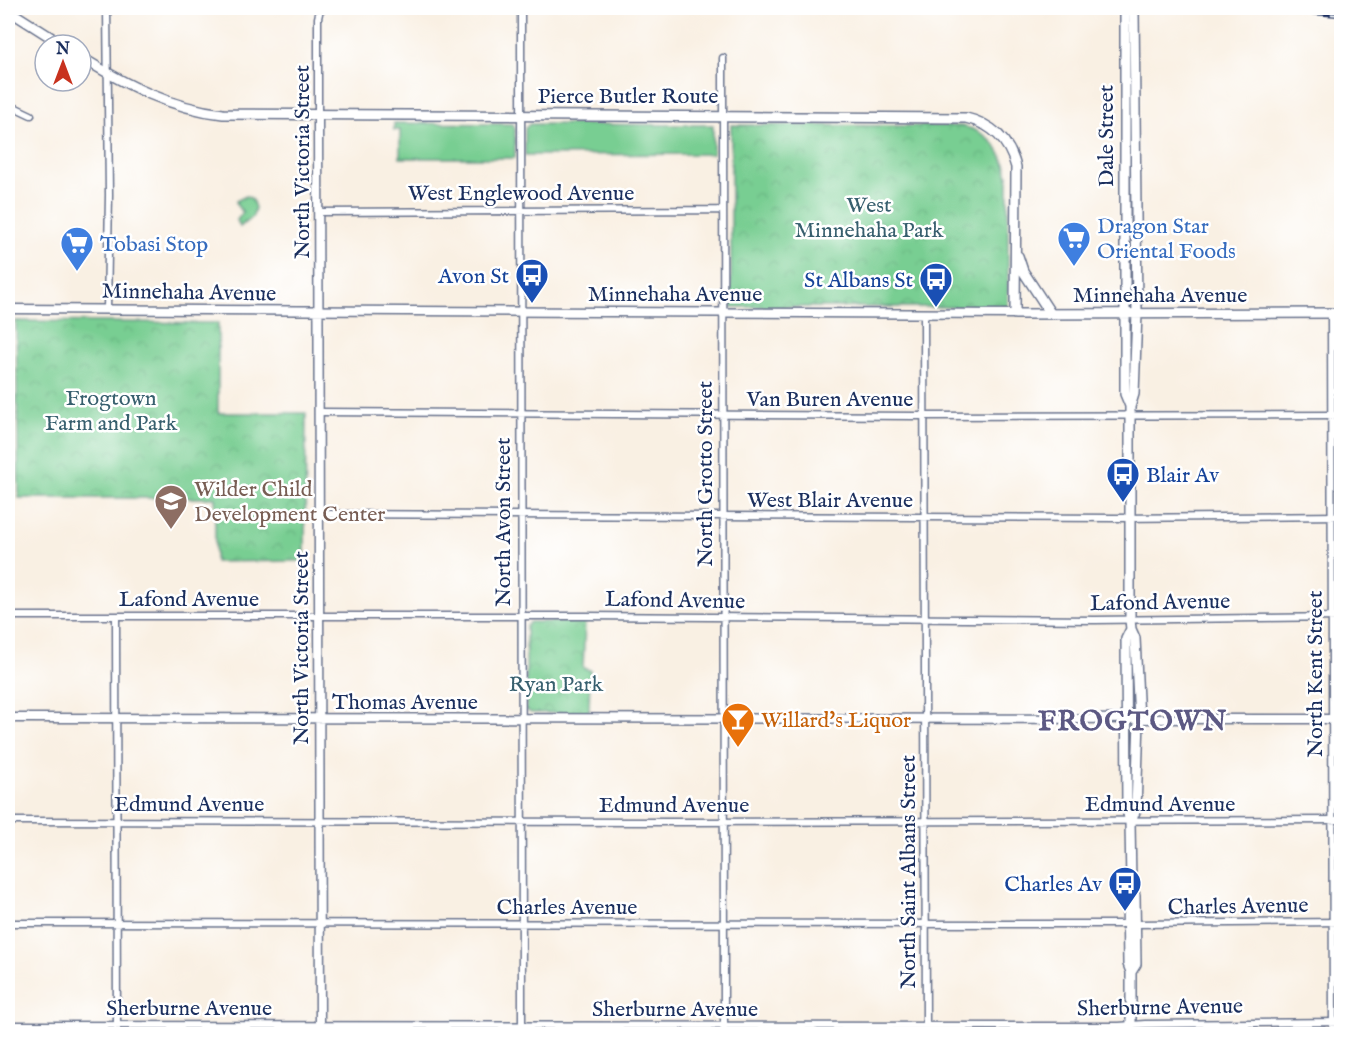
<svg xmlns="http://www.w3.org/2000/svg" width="1349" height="1042" viewBox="0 0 1349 1042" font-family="'IM FELL English',serif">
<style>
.grass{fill:#78ce92;stroke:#4a7e78;stroke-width:1.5}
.park{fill:url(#park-crowns);stroke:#4a7e78;stroke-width:1.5}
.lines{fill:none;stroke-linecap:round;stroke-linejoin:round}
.minor-casing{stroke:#69738d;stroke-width:9}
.tertiary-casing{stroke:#69738d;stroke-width:11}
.secondary-casing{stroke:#69738d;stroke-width:12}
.minor{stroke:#fff;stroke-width:6}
.tertiary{stroke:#fff;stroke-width:8}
.secondary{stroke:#fff;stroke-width:9}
.rail-casing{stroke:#1b2f5e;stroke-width:4.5}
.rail{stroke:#fff;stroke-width:2;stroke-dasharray:7;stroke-linecap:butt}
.labels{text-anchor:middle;stroke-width:5;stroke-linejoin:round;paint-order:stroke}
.street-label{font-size:22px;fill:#1b2f5e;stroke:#fff}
.park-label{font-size:22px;fill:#375f6e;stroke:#fff}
.shop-label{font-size:22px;fill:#366cbe;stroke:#fff;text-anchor:start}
.transit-label{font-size:22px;fill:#164399;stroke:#fff;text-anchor:end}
.education-label{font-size:22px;fill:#785e54;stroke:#fff;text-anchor:start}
.food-label{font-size:22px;fill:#c56008;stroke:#fff;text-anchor:start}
.district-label{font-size:28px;font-weight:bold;letter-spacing:1.5px;fill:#5c5983;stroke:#fff}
</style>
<defs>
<pattern id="park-crowns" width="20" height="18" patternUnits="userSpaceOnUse" patternTransform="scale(1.5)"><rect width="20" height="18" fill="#78ce92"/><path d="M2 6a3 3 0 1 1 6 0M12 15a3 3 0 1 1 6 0" fill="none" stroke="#67b180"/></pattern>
</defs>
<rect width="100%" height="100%" fill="#fff"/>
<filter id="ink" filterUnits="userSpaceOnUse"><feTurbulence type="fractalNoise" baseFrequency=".0167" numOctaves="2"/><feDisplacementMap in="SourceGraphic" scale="12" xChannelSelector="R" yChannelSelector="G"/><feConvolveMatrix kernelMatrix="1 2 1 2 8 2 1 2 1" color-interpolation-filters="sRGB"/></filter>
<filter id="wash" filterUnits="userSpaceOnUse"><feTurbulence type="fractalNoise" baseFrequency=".008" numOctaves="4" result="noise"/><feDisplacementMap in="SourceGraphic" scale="24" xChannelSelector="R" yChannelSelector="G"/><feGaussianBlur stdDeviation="1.35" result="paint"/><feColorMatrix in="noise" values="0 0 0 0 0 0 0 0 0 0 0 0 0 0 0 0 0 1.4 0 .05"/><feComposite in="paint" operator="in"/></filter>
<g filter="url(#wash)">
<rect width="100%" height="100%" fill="#f9f0e3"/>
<path class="grass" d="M394,123L512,124L515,129V158H400V130H394Z
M530,124L713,125V154L525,155V128Z"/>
<path class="park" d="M731,125L961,126C988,131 1003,149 1008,176V307H731Z
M246,196L252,199L255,208L253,216L240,227L237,220L243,212L237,206L236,201Z
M16,321L218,323V413H306L305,561L215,562V498H19Z
M530,622H585L583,668L590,670L589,713H531L526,710V627Z"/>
</g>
<g filter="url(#ink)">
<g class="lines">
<defs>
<path id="minor" d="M363,8H511L519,10L521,14L522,1034
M723,58L724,1034
M8,106H12L31,115
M318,114V18L320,9L326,8
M319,212L723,210
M107,310L109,195L107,8
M1331,313L1333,1034
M924,314L926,1034
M319,412L915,416L1342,415
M318,514L1117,518L1342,516
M8,616H586L1095,620L1342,617
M116,616L117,1034
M8,821L683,822L1342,820
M8,923L1127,924
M1136,924L1342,922
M8,1025L1119,1026L1145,1024L1342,1022"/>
<path id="tertiary" d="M318,114L320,1034
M8,309L1015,314
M8,718L1342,719"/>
<path id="secondary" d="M1125,8V394L1130,406
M8,10L63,45
M81,57C126,85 170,108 223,114L966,118C992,124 1009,140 1016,167L1015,314L1342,313
M1018,256L1023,271L1051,314
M1131,629L1126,639L1127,810L1130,822L1131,884L1135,895L1136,964L1131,972
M1130,822L1136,810L1139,720L1135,638L1131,629L1130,620V407L1134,394L1137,313L1134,8
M1128,1034L1131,1025V972L1128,964L1127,895L1131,884"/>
</defs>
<use href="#minor" class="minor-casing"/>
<use href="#tertiary" class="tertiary-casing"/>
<use href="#secondary" class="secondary-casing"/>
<use href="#minor" class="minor"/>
<use href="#tertiary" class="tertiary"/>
<use href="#secondary" class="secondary"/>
<defs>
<path id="rail" d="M1247,8L1342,15"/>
</defs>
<use href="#rail" class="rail-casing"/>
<use href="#rail" class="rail"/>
</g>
</g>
<defs>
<symbol id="supermarket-pin" viewBox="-11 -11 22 30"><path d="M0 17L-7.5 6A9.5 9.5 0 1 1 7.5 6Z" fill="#3f7fe0" stroke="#fff"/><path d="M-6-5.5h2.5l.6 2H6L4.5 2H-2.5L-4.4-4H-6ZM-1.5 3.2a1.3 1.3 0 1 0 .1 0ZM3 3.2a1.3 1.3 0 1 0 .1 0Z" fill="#fff"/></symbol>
<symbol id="bus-pin" viewBox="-11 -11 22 30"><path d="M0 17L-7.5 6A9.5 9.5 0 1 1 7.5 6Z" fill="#1a4fb4" stroke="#fff"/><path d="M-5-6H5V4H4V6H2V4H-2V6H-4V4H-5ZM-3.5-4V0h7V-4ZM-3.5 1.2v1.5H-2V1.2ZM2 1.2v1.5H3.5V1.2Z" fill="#fff"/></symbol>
<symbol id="school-pin" viewBox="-11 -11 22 30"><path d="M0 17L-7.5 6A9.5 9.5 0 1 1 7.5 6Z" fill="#8d6e63" stroke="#fff"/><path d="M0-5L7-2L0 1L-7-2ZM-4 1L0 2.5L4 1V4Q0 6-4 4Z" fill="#fff"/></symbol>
<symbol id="bar-pin" viewBox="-11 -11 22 30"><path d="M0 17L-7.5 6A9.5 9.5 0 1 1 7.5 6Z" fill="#e8710a" stroke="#fff"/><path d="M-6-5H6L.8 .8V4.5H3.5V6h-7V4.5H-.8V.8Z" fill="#fff"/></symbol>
</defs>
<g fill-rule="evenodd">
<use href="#supermarket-pin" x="1055" y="219" width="38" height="52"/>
<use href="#supermarket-pin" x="58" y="224" width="38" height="52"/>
<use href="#bus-pin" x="513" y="256" width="38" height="52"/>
<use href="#bus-pin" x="917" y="260" width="38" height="52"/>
<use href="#bus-pin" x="1104" y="455" width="38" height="52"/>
<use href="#school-pin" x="152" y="482" width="38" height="52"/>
<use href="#bar-pin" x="719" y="700" width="38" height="52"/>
<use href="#bus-pin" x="1106" y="864" width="38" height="52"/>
</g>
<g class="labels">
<g class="street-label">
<text x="628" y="103">Pierce Butler Route</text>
<text transform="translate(1105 136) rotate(-90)" y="8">Dale Street</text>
<text transform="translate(301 162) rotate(-90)" y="8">North Victoria Street</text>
<text x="521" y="200">West Englewood Avenue</text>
<text transform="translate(189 291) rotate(1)" y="8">Minnehaha Avenue</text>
<text x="675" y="301">Minnehaha Avenue</text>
<text x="1160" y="302">Minnehaha Avenue</text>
<text x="830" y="406">Van Buren Avenue</text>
<text transform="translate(704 474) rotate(-90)" y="8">North Grotto Street</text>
<text x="830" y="507">West Blair Avenue</text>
<text transform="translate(502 522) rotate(-90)" y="8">North Avon Street</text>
<text x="189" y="606">Lafond Avenue</text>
<text transform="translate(675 599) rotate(1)" y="8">Lafond Avenue</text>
<text transform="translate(1160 601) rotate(-1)" y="8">Lafond Avenue</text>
<text transform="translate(300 648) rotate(-90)" y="8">North Victoria Street</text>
<text transform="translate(1314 674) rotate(-90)" y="8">North Kent Street</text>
<text x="405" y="709">Thomas Avenue</text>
<text x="189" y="811">Edmund Avenue</text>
<text x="1160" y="811">Edmund Avenue</text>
<text x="674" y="812">Edmund Avenue</text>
<text transform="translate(907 872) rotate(-90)" y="8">North Saint Albans Street</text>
<text transform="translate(1238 905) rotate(-1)" y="8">Charles Avenue</text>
<text x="567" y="914">Charles Avenue</text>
<text transform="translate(1160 1006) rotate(-1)" y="8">Sherburne Avenue</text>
<text x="189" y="1015">Sherburne Avenue</text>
<text x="675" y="1016">Sherburne Avenue</text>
</g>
<g class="park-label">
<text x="869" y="212">West<tspan x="869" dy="25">Minnehaha Park</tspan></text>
<text x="111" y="405">Frogtown<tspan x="111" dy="25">Farm and Park</tspan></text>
<text x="556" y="691">Ryan Park</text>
</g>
<g class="shop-label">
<text x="1097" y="233">Dragon Star<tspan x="1097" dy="25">Oriental Foods</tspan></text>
<text x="100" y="251">Tobasi Stop</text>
</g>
<g class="transit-label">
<text x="509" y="283">Avon St</text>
<text x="913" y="287">St Albans St</text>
<text x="1146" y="482" text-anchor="start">Blair Av</text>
<text x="1102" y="891">Charles Av</text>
</g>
<g class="education-label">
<text x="194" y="496">Wilder Child<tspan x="194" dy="25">Development Center</tspan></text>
</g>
<g class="food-label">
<text x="761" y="727">Willard's Liquor</text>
</g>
<g class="district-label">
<text x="1133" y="730">FROGTOWN</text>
</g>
</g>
<rect width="1349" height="1042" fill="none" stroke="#fff" stroke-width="30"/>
<g transform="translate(63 63)"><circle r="28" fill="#ffffff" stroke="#a4acbf" stroke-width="1.5"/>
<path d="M0-4.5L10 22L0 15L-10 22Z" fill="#c8321e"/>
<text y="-9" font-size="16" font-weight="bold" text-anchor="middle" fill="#1b2f5e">N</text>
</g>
</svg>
